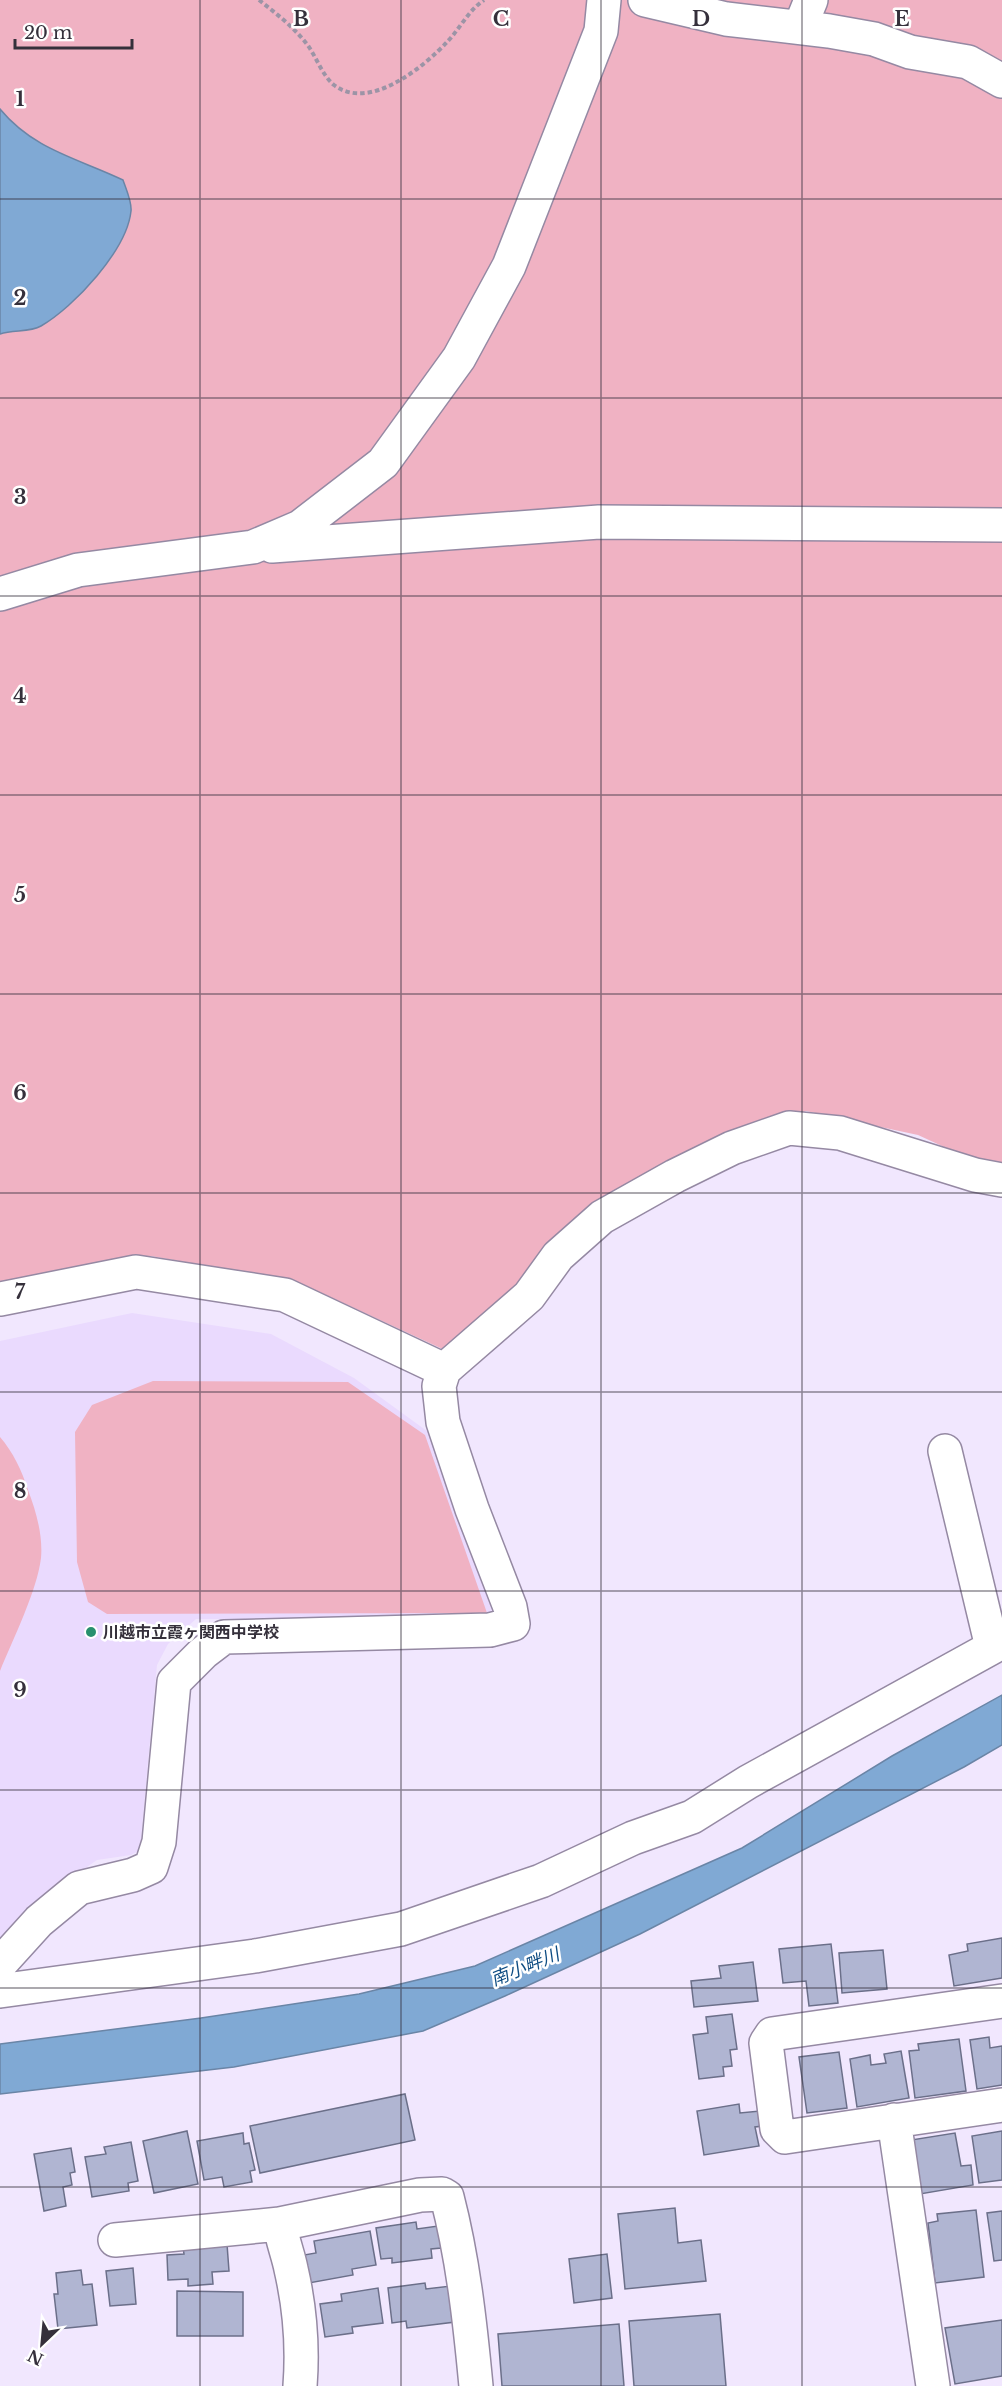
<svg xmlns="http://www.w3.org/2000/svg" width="1002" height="2386" viewBox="0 0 1002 2386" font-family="'Libre Baskerville','Noto Sans JP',serif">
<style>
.built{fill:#eadafe}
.green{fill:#f0b2c3}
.water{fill:#80a9d4;stroke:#6a85a6;stroke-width:1.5}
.building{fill:#b0b5d2;stroke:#6b6f89;stroke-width:1.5}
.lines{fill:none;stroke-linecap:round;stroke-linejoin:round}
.minor-casing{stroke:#9589a3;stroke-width:36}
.path{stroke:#9c94a6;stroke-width:4;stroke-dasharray:4.5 3;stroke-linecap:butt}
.minor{stroke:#fff;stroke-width:33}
.grid{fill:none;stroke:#35303b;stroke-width:1.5;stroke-opacity:0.55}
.poi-dot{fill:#28906e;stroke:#fff;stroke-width:2}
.labels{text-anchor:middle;stroke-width:5;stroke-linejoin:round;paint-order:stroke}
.poi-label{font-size:16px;font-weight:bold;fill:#35303b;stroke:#fff;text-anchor:start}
.water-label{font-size:18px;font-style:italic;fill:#0f4d83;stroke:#fff}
.grid-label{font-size:20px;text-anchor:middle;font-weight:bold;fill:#35303b;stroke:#fff;stroke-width:5;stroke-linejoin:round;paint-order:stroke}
</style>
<rect width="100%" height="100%" fill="#f1e7fe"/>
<path class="built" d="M132,1313L271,1334L354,1378L431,1434L495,1619H196L168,1644L157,1665L140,1850L131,1855L97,1860L65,1882L0,1946V1341Z"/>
<path class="green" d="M0,0H1002V1166L977,1162L918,1135L806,1111L714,1146L572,1220L504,1301L449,1352L298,1282L151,1256L0,1284Z
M153,1381L348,1382L425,1435L487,1613L107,1614L88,1602L77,1562L75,1432L92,1405Z
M0,1437C13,1452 22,1471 28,1490C36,1511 43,1535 41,1558C37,1591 13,1639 0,1671Z"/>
<path class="water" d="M0,109C34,150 77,158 123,180C126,189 132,202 131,211C127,250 74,307 41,326C29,333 13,329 0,334Z
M1002,1695V1745L964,1767L640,1934L505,1996L423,2031L234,2067L0,2094V2044L201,2018L359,1994L475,1966L742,1848L892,1756Z"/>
<path class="building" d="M1002,1938V1978L954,1986L949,1955L968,1951L967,1944Z
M831,1944L838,2003L809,2006L806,1981L783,1983L779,1949Z
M883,1950L887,1989L842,1993L839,1953Z
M753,1962L758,2001L694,2007L691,1981L721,1978L719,1966Z
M732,2014L737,2049L730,2050L732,2066L723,2067L724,2076L699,2079L693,2035L708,2033L706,2017Z
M989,2037L990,2048L1002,2046V2085L977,2089L970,2040Z
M959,2039L966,2091L915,2098L909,2051L919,2050L918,2044Z
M901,2051L909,2098L857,2107L850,2059L870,2055L871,2065L886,2063L884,2054Z
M839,2052L847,2108L807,2113L799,2057Z
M405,2094L415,2140L260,2173L250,2126Z
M739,2104L740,2113L760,2111L763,2126L755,2127L759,2146L704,2155L697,2111Z
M187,2131L198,2184L154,2193L143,2141Z
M1002,2131V2180L979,2183L972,2136Z
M243,2133L244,2144L249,2143L255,2170L250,2171L252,2182L224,2187L222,2177L204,2180L197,2141Z
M955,2133L961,2166L971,2165L973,2185L920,2194L911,2140Z
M131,2142L138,2181L128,2183L129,2191L92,2197L85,2157L106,2154L104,2147Z
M71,2148L75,2172L70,2173L72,2185L63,2187L66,2206L44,2211L34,2154Z
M675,2208L678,2243L701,2240L706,2281L625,2289L618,2214Z
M976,2210L984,2277L935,2283L928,2223L938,2221L937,2214Z
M1002,2211V2260L994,2261L987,2213Z
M416,2222L417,2229L438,2226L441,2248L431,2249L432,2258L392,2263V2258L381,2259L376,2228Z
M370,2231L376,2265L352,2269L353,2275L309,2283L304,2255L316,2253L314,2241Z
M227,2244L229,2271L212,2272L213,2284L188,2286V2279L168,2280L167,2255L184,2254L183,2247Z
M607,2254L612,2298L574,2303L569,2259Z
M133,2268L136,2304L110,2306L106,2271Z
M81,2270L83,2285L92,2284L97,2325L58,2329L54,2294H58L56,2273Z
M425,2283L426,2289L451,2286L455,2322L407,2328L406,2321L392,2323L388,2288Z
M378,2288L383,2323L352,2327L353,2333L325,2337L320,2304L342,2301L341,2294Z
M177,2291L243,2292V2336H177Z
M720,2314L726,2386H634L629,2321Z
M1002,2320V2376L955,2384L945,2328Z
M619,2324L624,2386H502L498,2334Z"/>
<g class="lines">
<defs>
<path id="minor" d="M645,0L726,19L829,31L874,39L910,52L968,62L1002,81
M800,27L811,0
M272,546L599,522L1002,525
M0,594L78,570L253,547L300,527L383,463L459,358L509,266L601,31L604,0
M0,1299L136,1272L285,1295L444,1370
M945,1451L992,1647
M0,1964L39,1921L79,1888L133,1875L151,1867L159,1842L174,1682L203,1653L224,1637L490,1630L513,1624L510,1607L472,1509L443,1422L439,1386L444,1370L529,1296L558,1256L602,1217L675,1176L732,1148L789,1128L840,1133L975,1175L1002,1180
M0,1991L255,1956L401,1929L541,1881L633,1838L692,1817L748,1782L1002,1642
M1002,2001L772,2034L766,2043L777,2129L785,2137L1002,2105
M894,2120L933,2386
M115,2240L280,2224
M300,2386C303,2347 300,2308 291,2269C288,2254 282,2240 280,2224L420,2195L442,2194L447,2197C463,2259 470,2322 476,2386"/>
</defs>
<use href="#minor" class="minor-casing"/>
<path class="path" d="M259,0C277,14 296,29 309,47C317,59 323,76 334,85C369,112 424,67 448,41C461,27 468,11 484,0"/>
<use href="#minor" class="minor"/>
</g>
<path class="grid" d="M200,0V2386M401,0V2386M601,0V2386M802,0V2386M0,199H1002M0,398H1002M0,596H1002M0,795H1002M0,994H1002M0,1193H1002M0,1392H1002M0,1591H1002M0,1790H1002M0,1988H1002M0,2187H1002"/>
<circle class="poi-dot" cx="91" cy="1632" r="6"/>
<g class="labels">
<g class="poi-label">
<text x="103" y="1638">川越市立霞ヶ関西中学校</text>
</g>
<g class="water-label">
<text transform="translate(525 1967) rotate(-22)" y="6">南小畔川</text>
</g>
</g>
<g class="grid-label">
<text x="301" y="26">B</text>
<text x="501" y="26">C</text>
<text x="701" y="26">D</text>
<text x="902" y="26">E</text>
<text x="20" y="106">1</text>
<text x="20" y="305">2</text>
<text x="20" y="504">3</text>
<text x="20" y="703">4</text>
<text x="20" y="902">5</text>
<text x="20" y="1100">6</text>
<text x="20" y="1299">7</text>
<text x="20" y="1498">8</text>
<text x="20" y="1697">9</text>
</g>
<g transform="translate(42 2344) rotate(206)" stroke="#ffffff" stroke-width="4.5" paint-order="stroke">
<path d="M0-4.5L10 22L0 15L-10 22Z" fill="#35303b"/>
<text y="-9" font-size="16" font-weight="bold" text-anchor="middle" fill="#35303b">N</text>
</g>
<path d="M15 39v9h117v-9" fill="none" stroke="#35303b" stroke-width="3"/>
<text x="24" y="39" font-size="18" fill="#35303b" stroke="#ffffff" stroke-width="4.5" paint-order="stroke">20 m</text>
</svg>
